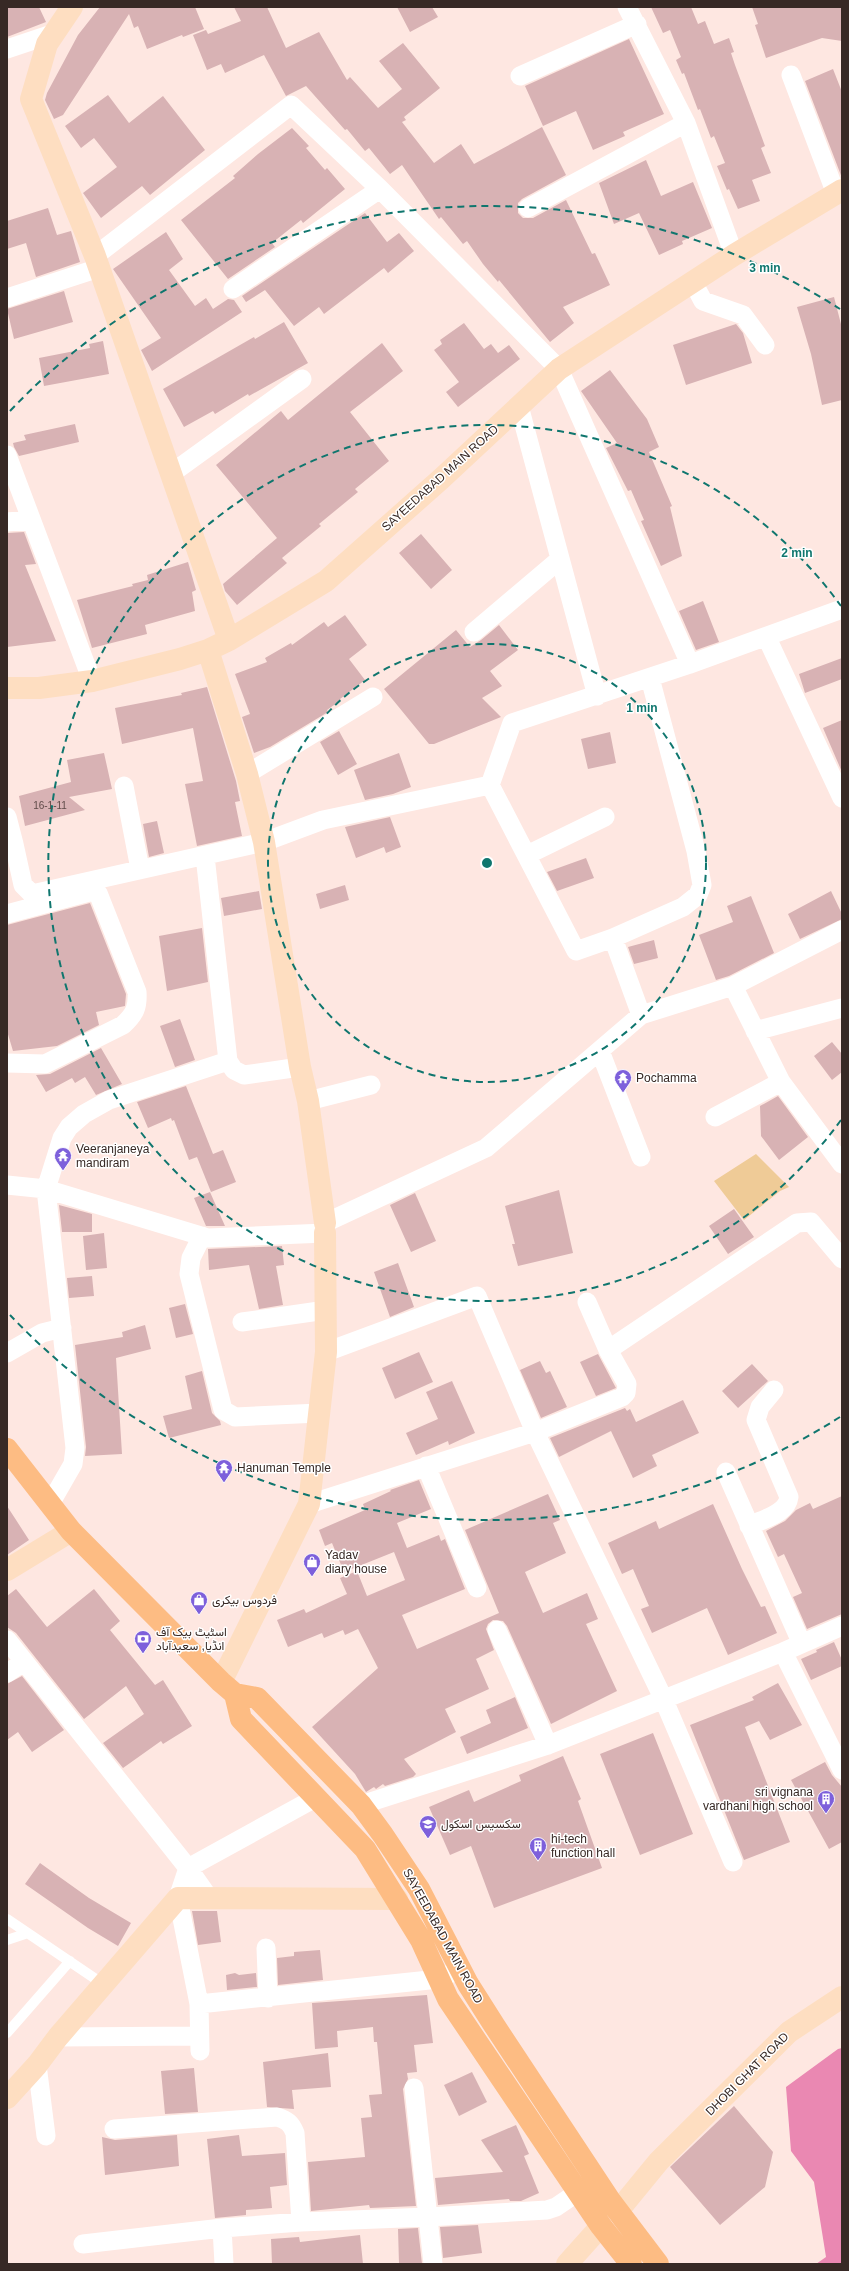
<svg xmlns="http://www.w3.org/2000/svg" width="849" height="2271" viewBox="0 0 849 2271" font-family="Helvetica,Vazirmatn,sans-serif">
<style>
.green{fill:#efcb97}
.water{fill:#ea88b2}
.building{fill:#d8b2b4}
.lines{fill:none;stroke-linecap:round;stroke-linejoin:round}
.lane{stroke:#fff;stroke-width:10}
.street{stroke:#fff;stroke-width:19}
.secondary{stroke:#fedec1;stroke-width:22}
.primary{stroke:#fdbc83;stroke-width:22}
.ring{fill:none;stroke:#0f766e;stroke-width:2;stroke-dasharray:7 5}
.labels{text-anchor:middle;stroke-width:3;stroke-linejoin:round;paint-order:stroke}
.number-label{font-size:10px;fill:#5f4b49}
.street-label{font-size:12px;fill:#372925;stroke:#fff}
.poi-label{font-size:12px;fill:#372925;stroke:#fff;text-anchor:start}
.centre{fill:#0f766e;stroke:#fff;stroke-width:2}
.ring-label{font-size:12px;text-anchor:middle;font-weight:bold;fill:#0f766e;stroke:#fff;stroke-width:3;stroke-linejoin:round;paint-order:stroke}
</style>
<rect width="100%" height="100%" fill="#fee7e1"/>
<path class="green" d="M756,1154L789,1187L780,1191L744,1220L714,1181Z"/>
<path class="water" d="M842,2048V2264H816L826,2257L814,2182L791,2151L786,2087L838,2049Z"/>
<path class="building" d="M7,7H39L46,22L7,37Z
M100,7H195L204,29L183,37L182,35L147,49L138,26L134,28L129,14L63,115L54,119L45,100L47,93L78,35Z
M234,7H267L286,48L319,32L347,80L350,77L378,108L402,89L379,61L403,43L440,88L404,117L406,120L402,122L434,163L461,144L474,164L542,127L566,175L522,199L518,203V213L523,218H533L566,200L592,254L595,253L610,285L563,307L574,323L550,342L499,280L498,282L483,264L467,241L463,244L441,217L439,219L402,165L390,174L369,148L365,151L347,129L345,130L306,86L286,96L264,55L225,73L221,64L207,70L193,35L206,30L208,34L241,21Z
M397,7H432L438,17L410,32Z
M651,7H691L698,24L705,21L714,44L729,38L734,52L731,53L735,65L765,146L761,148L771,173L752,180L760,201L738,209L729,189L727,190L717,166L725,163L714,136L711,138L700,109L698,110L684,73L682,74L676,60L681,57L670,30L663,33Z
M752,7H842V41L822,38L766,58L755,25L758,24Z
M629,39L664,114L623,132L625,136L593,150L576,111L543,126L525,86Z
M833,69L842,92V178L805,81Z
M108,95L129,123L163,96L205,150L150,195L142,186L101,218L83,193L117,167L94,138L81,148L65,126Z
M292,128L309,146L306,148L325,170L327,168L345,189L303,223L301,220L272,243L275,247L228,279L181,220L235,178L233,176L258,154Z
M646,160L661,196L693,182L712,228L682,241L683,244L659,255L639,213L614,224L599,183Z
M48,208L57,235L71,231L80,262L36,277L26,243L7,249V221Z
M365,213L387,242L399,233L414,251L388,273L384,268L324,314L319,307L294,326L265,290L246,302L242,296Z
M166,232L183,259L169,270L195,306L206,298L213,309L228,299L234,300L242,312L152,371L141,350L161,338L113,269Z
M64,291L73,322L14,339L7,309Z
M834,297L842,328V400L822,405L811,354L797,307Z
M284,322L308,363L249,396L248,394L215,414L213,411L184,427L163,389L254,337L255,339Z
M464,323L484,349L491,344L498,353L509,345L520,359L458,407L446,392L459,382L434,350L442,344L440,340Z
M736,324L743,333L752,363L686,385L673,345Z
M103,341L109,374L44,386L39,358L90,348L89,344Z
M382,343L403,371L350,412L389,461L355,489L358,492L319,524L321,526L282,558L287,563L237,605L225,591L223,584L277,538L216,465L281,411L288,420Z
M610,370L647,419L659,447L649,452L672,506L670,507L682,556L661,566L641,521L644,520L631,490L628,491L606,448L617,443L581,391Z
M75,424L79,442L19,456L14,447L13,443L26,440L24,435Z
M24,532L36,564L25,565L56,641L7,647V533Z
M421,534L452,570L431,589L399,553Z
M188,562L196,590L192,592L195,611L145,625L147,634L92,648L77,600L133,586L132,584L148,580L147,575Z
M703,601L719,642L696,650L679,611Z
M345,615L367,645L349,659L365,680L340,699L341,700L327,710L328,712L270,747L254,753L242,717L250,714L235,674L267,662L265,658L291,643L292,645L324,622L328,627Z
M499,625L518,650L490,671L502,686L482,698L501,717L434,744H429L384,689L456,630L470,647L481,640Z
M842,658V679L805,693L799,674Z
M207,687L236,781L240,801L235,802L242,836L197,846L185,784L203,781L193,728L122,744L115,708L182,695L181,693Z
M842,720V772L823,728Z
M339,731L357,764L338,775L320,742Z
M610,732L616,763L588,769L581,739Z
M104,753L112,789L69,797L85,810L25,826L19,796L71,782L67,760Z
M399,753L411,787L393,794L365,800L354,770Z
M390,817L401,847L386,853L384,847L356,858L345,827Z
M157,821L164,853L149,857L143,824Z
M586,858L594,878L557,891L547,872Z
M345,885L349,900L320,909L316,894Z
M259,891L262,909L224,916L221,898Z
M831,891L842,914V919L800,939L788,914Z
M751,896L774,953L729,976L716,980L699,935L733,922L727,906Z
M90,903L126,994L125,1006L96,1012L99,1025L57,1046L13,1051L7,1031V925Z
M202,928L208,982L167,991L159,936Z
M654,940L658,958L634,964L628,947Z
M180,1019L195,1060L175,1067L160,1026Z
M832,1042L842,1054V1072L832,1080L814,1056Z
M101,1048L122,1084L96,1095L85,1077L75,1083L72,1078L46,1092L36,1075L50,1074Z
M186,1086L213,1154L223,1150L236,1182L211,1192L197,1157L189,1160L174,1120L172,1121L171,1118L148,1128L137,1102Z
M778,1096L808,1137L779,1160L761,1136L760,1106Z
M559,1190L573,1253L518,1266L512,1244H515L505,1206Z
M210,1192L225,1226H206L194,1198Z
M415,1193L436,1241L411,1252L390,1205Z
M59,1205L92,1214V1232H62Z
M734,1209L754,1237L728,1254L709,1226Z
M104,1233L107,1268L86,1270L83,1236Z
M282,1246L284,1265L276,1266L283,1305L259,1309L249,1265L209,1270L208,1249Z
M398,1263L414,1307L390,1317L374,1272Z
M92,1276L94,1296L69,1298L67,1278Z
M185,1304L193,1334L176,1338L169,1308Z
M145,1325L151,1349L116,1358L122,1454L85,1456L86,1447L75,1345L123,1337L122,1332Z
M419,1352L433,1382L395,1399L382,1368Z
M598,1354L616,1388L596,1396L580,1362Z
M540,1361L546,1373L550,1371L567,1407L541,1418L520,1370Z
M752,1364L768,1381L738,1408L722,1391Z
M202,1371L212,1413L220,1421L221,1425L169,1438L163,1416L192,1409L185,1376Z
M452,1381L475,1433L449,1445L448,1441L416,1455L406,1433L438,1419L426,1392Z
M683,1400L699,1433L652,1455L657,1466L633,1478L611,1431L559,1457L550,1438L625,1408L627,1411L630,1409L636,1422Z
M419,1480L431,1509L397,1523L407,1548L439,1535L441,1541L445,1539L465,1589L402,1615L417,1649L499,1613L465,1530L548,1494L560,1520L553,1523L566,1553L525,1572L543,1613L587,1593L598,1619L586,1624L617,1691L551,1724L507,1626L503,1621L493,1620L488,1624L486,1629L494,1650L476,1659L489,1689L445,1709L456,1732L404,1759L416,1774L413,1777L385,1786L383,1784L376,1789L374,1787L366,1792L355,1774L312,1727L378,1668L358,1629L345,1635L343,1630L324,1638L322,1633L288,1647L277,1620L304,1609L306,1613L347,1594L340,1578L357,1571L367,1596L405,1580L394,1552L344,1572L332,1543L325,1546L319,1530L365,1510L363,1504L391,1491L390,1490Z
M842,1496V1614L807,1629L793,1597L802,1593L784,1554L778,1557L766,1531L785,1521L796,1510L810,1503L813,1509Z
M713,1504L742,1569L761,1607L765,1606L777,1633L728,1655L707,1608L652,1633L641,1609L649,1606L633,1569L622,1574L608,1543L656,1521L659,1529Z
M7,1506L29,1540L7,1555Z
M16,1589L47,1627L94,1589L120,1621L110,1630L155,1685L163,1680L192,1726L163,1744L161,1741L123,1768L103,1743L144,1714L126,1686L84,1719L16,1633L7,1627V1596Z
M834,1642L842,1660V1666L811,1680L801,1659L817,1652L816,1650Z
M22,1676L64,1730L32,1752L18,1732L7,1740V1684Z
M778,1683L802,1725L770,1740L759,1721L745,1727L790,1842L744,1860L690,1725L754,1700L752,1697Z
M515,1697L528,1728L467,1754L460,1737L491,1723L486,1710Z
M653,1733L693,1834L640,1855L600,1754Z
M563,1756L581,1799L578,1801L602,1868L494,1908L471,1846L450,1855L429,1807L469,1790L474,1802L521,1781L519,1775Z
M825,1762L832,1775L842,1787V1842L829,1849L791,1780Z
M40,1863L89,1898L131,1923L118,1946L88,1928L25,1884Z
M192,1911H217L221,1942L198,1945Z
M320,1950L323,1980L278,1985L277,1958L294,1956V1952Z
M235,1973L239,1975L256,1973L257,1987L227,1990L226,1975Z
M427,1995L433,2043L414,2045L417,2072L407,2073L408,2079L403,2089L416,2206L370,2208L369,2205L311,2211L308,2162L365,2157L361,2118L372,2117L369,2095L382,2094L377,2042H374L373,2027L337,2031L338,2047L315,2049L312,2003Z
M328,2053L331,2087L292,2090L294,2109L267,2107L263,2062Z
M194,2068L198,2112L165,2114L161,2071Z
M472,2072L487,2102L459,2116L444,2085Z
M734,2106L773,2152L765,2187L720,2225L670,2167Z
M516,2125L529,2154L524,2156L539,2193L521,2201H510L509,2199L438,2205L435,2178L503,2172L481,2140Z
M177,2135L179,2166L105,2175L102,2137L115,2140Z
M239,2135L242,2156L285,2153L287,2185L270,2187L272,2208L246,2210V2215L215,2218L207,2139Z
M478,2225L482,2253L443,2258L440,2227Z
M418,2228L422,2264H399L398,2229Z
M360,2235L363,2264H272L271,2239L299,2237L300,2242Z"/>
<g class="lines">
<path class="lane" d="M7,1919L103,1984
M7,1940L28,1933
M7,2033L70,1961"/>
<path class="street" d="M627,7L686,123L734,255
M7,49L55,33
M791,75L836,194
M520,76L637,24
M528,208L686,123
M95,256L291,105L380,189L559,369L690,664
M693,282L703,301L743,315L765,345
M233,289L380,189
M7,298L99,268
M519,406L597,696
M7,455L92,681
M172,473L302,379
M7,522L31,520
M474,632L559,560
M767,638L842,798
M247,774L373,697
M490,785L576,951L613,938L641,1015
M124,786L140,869
M7,817L14,844
M7,847L14,844L23,885L32,894L264,842L323,820L490,785L512,723L690,664L842,609
M527,855L605,817
M205,856L228,1061
M7,914L93,891L98,893L137,992C138,1007 135,1014 123,1025L45,1064L7,1063
M613,938L683,907L698,895L702,885L696,851L650,678
M733,986L781,1082L842,1164
M755,1031L842,1008
M600,1051L641,1157
M308,1101L371,1085
M715,1117L781,1082
M7,1185L46,1189L208,1238L325,1233V1223L486,1148L641,1015L733,986L842,930
M202,1236L191,1258L189,1274L223,1410L235,1417L319,1413
M587,1302L608,1350L797,1223L811,1222L842,1259
M242,1322L326,1310
M326,1352L477,1296L535,1432L663,1698L733,1862
M7,1353L42,1333L62,1328
M426,1466L477,1588
M726,1472L801,1642
M50,1504L73,1464L75,1448L46,1189L62,1138L69,1127L84,1114L109,1100L228,1061L234,1070L244,1075L300,1067
M309,1504L535,1432L622,1397L626,1393L627,1384L608,1350
M749,1526C763,1519 787,1514 789,1497L756,1420L760,1407L774,1390
M497,1630L548,1745
M7,1640L188,1868L209,1898
M783,1652L842,1770
M7,1673L24,1662
M361,1805L548,1745L783,1652L842,1626
M266,1948L268,1998
M199,2004L439,1979L460,1969
M58,2037L199,2036
M200,2051L199,2004L178,1898L188,1868L317,1797
M37,2065L46,2136
M414,2088L433,2264
M114,2129L277,2117C287,2120 291,2123 295,2133L301,2222
M222,2228L224,2264
M83,2244L222,2228L301,2222L428,2217L547,2210L556,2207L578,2192"/>
<path class="secondary" d="M72,7L47,44L31,99L95,256L229,640
M208,650L247,774L264,842L300,1067L308,1101L325,1223
M7,688H39L92,681L180,659L208,650L229,640L326,581L441,479L559,369L734,255L842,190
M7,1570L71,1531
M221,1682L309,1504L326,1352L325,1233
M7,2098L37,2065L58,2037L178,1898L397,1899
M618,2211L659,2161L789,2032L842,1997
M567,2264L601,2226"/>
<path class="primary" d="M7,1449L71,1531L221,1682L235,1694L257,1698L361,1805L383,1835L419,1889L468,1984L494,2025L611,2202L658,2264
M235,1694L241,1719L365,1849L421,1940L448,1999L601,2226L631,2264"/>
</g>
<g class="ring">
<circle cx="487" cy="863" r="219"/>
<path d="M841 1120A438 438 0 1 1 841 606"/>
<path d="M840 1417A657 657 0 0 1 10 1315M10 411A657 657 0 0 1 840 309"/>
</g>
<defs>
<symbol id="temple-pin" viewBox="-11 -11 22 30"><path d="M0 17L-7.5 6A9.5 9.5 0 1 1 7.5 6Z" fill="#7d60db" stroke="#fff"/><path d="M0-6L5-2H3V0L6.5 2.5H4V6H1.5V3h-3V6H-4V2.5H-6.5L-3 0V-2H-5Z" fill="#fff"/></symbol>
<symbol id="shop-pin" viewBox="-11 -11 22 30"><path d="M0 17L-7.5 6A9.5 9.5 0 1 1 7.5 6Z" fill="#7d60db" stroke="#fff"/><path d="M-5-2.5h2.3a2.7 3.5 0 0 1 5.4 0H5L5.5 6h-11ZM-1.5-2.5h3a1.5 2.3 0 0 0-3 0Z" fill="#fff"/></symbol>
<symbol id="bank-pin" viewBox="-11 -11 22 30"><path d="M0 17L-7.5 6A9.5 9.5 0 1 1 7.5 6Z" fill="#7d60db" stroke="#fff"/><path d="M-6-4H6V4H-6ZM0-2.3a2.3 2.3 0 1 0 0 4.6a2.3 2.3 0 1 0 0-4.6Z" fill="#fff"/></symbol>
<symbol id="building-pin" viewBox="-11 -11 22 30"><path d="M0 17L-7.5 6A9.5 9.5 0 1 1 7.5 6Z" fill="#7d60db" stroke="#fff"/><path d="M-4-6H4V6H1V3H-1V6H-4ZM-2.5-4.3h1.7v1.8h-1.7ZM.8-4.3h1.7v1.8H.8ZM-2.5-1h1.7V.8h-1.7ZM.8-1h1.7V.8H.8Z" fill="#fff"/></symbol>
<symbol id="school-pin" viewBox="-11 -11 22 30"><path d="M0 17L-7.5 6A9.5 9.5 0 1 1 7.5 6Z" fill="#7d60db" stroke="#fff"/><path d="M0-5L7-2L0 1L-7-2ZM-4 1L0 2.5L4 1V4Q0 6-4 4Z" fill="#fff"/></symbol>
</defs>
<g fill-rule="evenodd">
<use href="#temple-pin" x="613" y="1068" width="20" height="27"/>
<use href="#temple-pin" x="53" y="1146" width="20" height="27"/>
<use href="#temple-pin" x="214" y="1458" width="20" height="27"/>
<use href="#shop-pin" x="302" y="1552" width="20" height="27"/>
<use href="#shop-pin" x="189" y="1590" width="20" height="27"/>
<use href="#bank-pin" x="133" y="1629" width="20" height="27"/>
<use href="#building-pin" x="816" y="1789" width="20" height="27"/>
<use href="#school-pin" x="418" y="1814" width="20" height="27"/>
<use href="#building-pin" x="528" y="1836" width="20" height="27"/>
</g>
<g class="labels">
<g class="number-label">
<text x="50" y="809">16-1-11</text>
</g>
<g class="street-label">
<text transform="translate(440 478) rotate(-42)" y="4">SAYEEDABAD MAIN ROAD</text>
<text transform="translate(443 1936) rotate(61)" y="4">SAYEEDABAD MAIN ROAD</text>
<text transform="translate(747 2074) rotate(-45)" y="4">DHOBI GHAT ROAD</text>
</g>
<g class="poi-label">
<text x="636" y="1082">Pochamma</text>
<text x="76" y="1153">Veeranjaneya<tspan x="76" dy="14">mandiram</tspan></text>
<text x="237" y="1472">Hanuman Temple</text>
<text x="325" y="1559">Yadav<tspan x="325" dy="14">diary house</tspan></text>
<text x="212" y="1604">فردوس بیکری</text>
<text x="156" y="1636">اسٹیٹ بیک آف<tspan x="156" dy="14">انڈیا, سعیدآباد</tspan></text>
<text x="813" y="1796" text-anchor="end">sri vignana<tspan x="813" dy="14">vardhani high school</tspan></text>
<text x="441" y="1828">سکسیس اسکول</text>
<text x="551" y="1843">hi-tech<tspan x="551" dy="14">function hall</tspan></text>
</g>
</g>
<circle cx="487" cy="863" r="6" class="centre"/>
<g class="ring-label">
<text x="765" y="272">3 min</text>
<text x="797" y="557">2 min</text>
<text x="642" y="712">1 min</text>
</g>
<rect width="849" height="2271" fill="none" stroke="#372925" stroke-width="16"/>
</svg>
